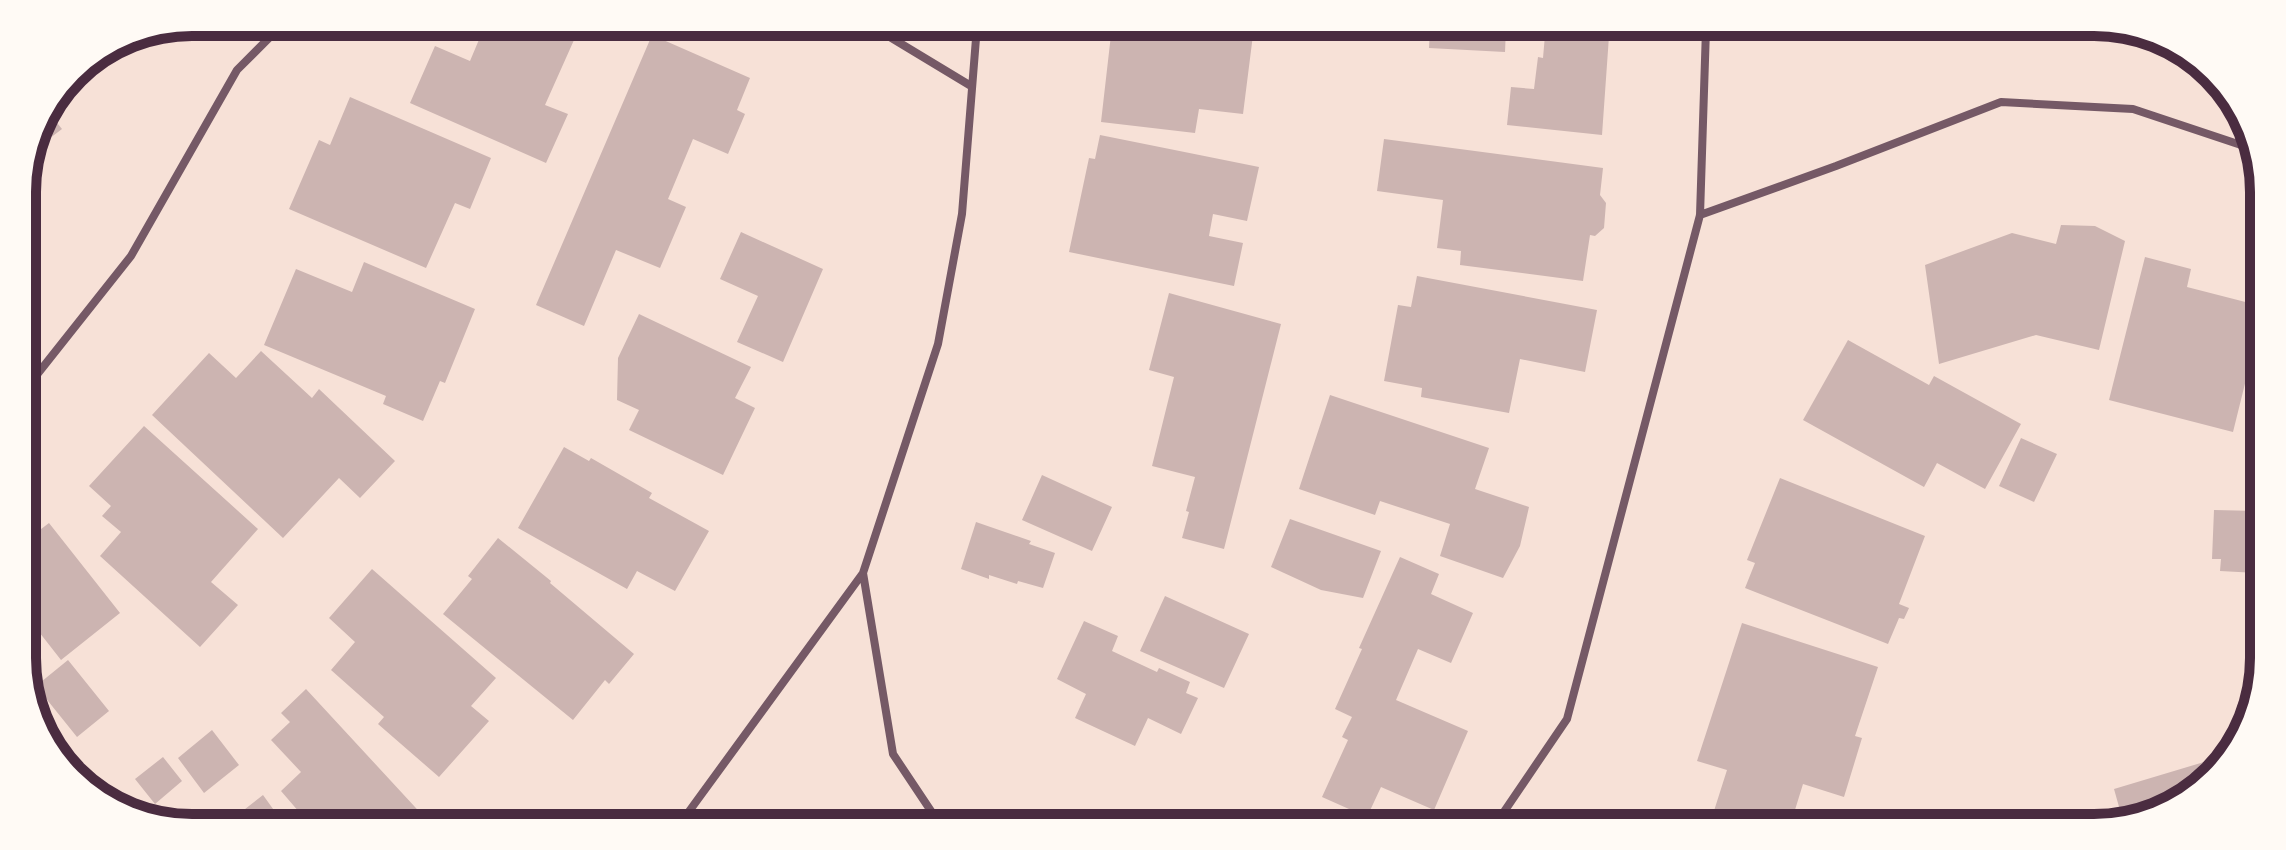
<svg xmlns="http://www.w3.org/2000/svg" width="2286" height="850" viewBox="0 0 2286 850" font-family="'Golos Text',sans-serif">
<style>
.building{fill:#ccb4b1}
.lines{fill:none;stroke-linecap:round;stroke-linejoin:round}
.minor{stroke:#755966;stroke-width:8}
.rim{fill:none;stroke:#4a2c40;stroke-width:10}
</style>
<rect width="100%" height="100%" fill="#f7e1d7"/>
<path class="building" d="M486,23L537,24L574,40L545,105L568,114L546,163L410,103L435,46L470,61Z
M1112,26L1254,27L1243,114L1199,109L1195,133L1101,122Z
M1430,28H1506L1505,52L1429,48Z
M1570,32L1609,36L1602,135L1507,125L1511,87L1534,89L1538,57L1543,58L1545,35L1570,38Z
M652,35L750,78L737,110L745,114L728,154L693,139L668,199L686,207L660,268L616,250L584,326L536,305Z
M64,85L72,96L50,114L62,129L29,154L40,116Z
M350,97L491,158L470,209L455,203L426,268L289,209L319,140L330,145Z
M1100,135L1259,167L1247,221L1213,214L1209,236L1243,243L1234,286L1069,252L1089,158L1095,159Z
M1384,139L1603,168L1600,195L1606,203L1604,228L1595,236L1590,235L1583,281L1460,265L1461,251L1437,248L1443,200L1377,191Z
M2061,225L2095,226L2125,241L2099,350L2036,335L1939,364L1925,265L2012,233L2056,244Z
M741,232L823,269L783,362L737,342L758,296L720,279Z
M2145,257L2191,269L2187,287L2261,306L2260,323L2233,432L2109,400Z
M364,262L475,309L445,383L440,381L423,421L383,404L386,396L264,345L296,269L352,292Z
M1417,276L1597,310L1585,372L1520,359L1509,413L1421,397L1422,388L1384,381L1398,305L1411,307Z
M1169,293L1281,324L1224,549L1182,538L1189,512L1186,511L1195,477L1152,466L1174,377L1149,370Z
M639,314L751,367L735,398L755,408L723,475L629,430L639,410L617,400L618,358Z
M1848,340L1929,385L1934,376L2021,424L1985,489L1937,463L1924,487L1803,420Z
M261,351L312,398L319,389L395,461L360,498L339,478L283,538L152,415L209,353L236,378Z
M1330,395L1489,448L1475,489L1529,507L1520,546L1503,578L1440,556L1450,524L1380,501L1375,515L1299,489Z
M144,426L258,529L211,582L238,605L200,647L100,556L121,532L102,516L111,506L89,486Z
M2021,438L2057,454L2034,502L1999,486Z
M564,447L589,461L591,458L652,493L649,498L709,531L675,591L637,571L627,589L518,528Z
M1042,475L1112,507L1092,551L1022,520Z
M1780,478L1925,536L1899,604L1909,608L1904,619L1899,618L1888,644L1745,588L1755,563L1747,560Z
M2214,510L2258,511L2257,573L2220,571L2221,559H2212Z
M1290,519L1381,551L1363,598L1321,590L1271,567Z
M976,522L1031,541L1029,544L1055,553L1043,588L1018,581L1017,584L989,575V579L961,569Z
M49,523L120,613L61,660L25,614L24,542Z
M498,538L551,581L550,583L634,654L609,684L605,680L573,720L443,614L472,579L468,576Z
M1400,557L1439,574L1431,594L1473,613L1451,663L1418,649L1396,700L1468,731L1434,810L1381,787L1367,817L1322,797L1348,740L1342,737L1352,717L1335,709L1362,649L1359,648Z
M372,569L496,678L471,706L489,721L439,777L378,724L384,717L331,670L355,642L329,618Z
M1165,596L1249,634L1224,688L1140,651Z
M1084,621L1118,636L1112,651L1157,672L1159,668L1190,682L1186,693L1198,698L1181,734L1148,718L1135,746L1075,718L1086,694L1057,679Z
M1742,623L1878,667L1855,736L1862,738L1844,797L1803,784L1790,826H1750L1713,814L1727,770L1697,761Z
M68,660L109,711L77,737L36,686Z
M306,689L427,820H306L281,791L301,772L271,740L290,722L281,713Z
M212,730L239,765L204,793L178,758Z
M2224,756L2198,793L2123,821L2114,789Z
M163,757L182,781L155,804L135,779Z
M123,795L137,819L112,802Z
M263,795L281,820H231Z"/>
<g class="lines">
<path class="minor" d="M870,25L971,86
M1700,215L1836,166L2001,102L2133,109L2253,149
M24,391L131,256L237,70L285,22
M682,821L863,573
M939,823L893,754L863,573L938,344L962,214L977,26
M1495,825L1567,719L1700,215L1706,29"/>
</g>
<path d="M0 0H2286V850H0ZM192 36H2094A156 156 0 0 1 2250 192V658A156 156 0 0 1 2094 814H192A156 156 0 0 1 36 658V192A156 156 0 0 1 192 36Z" fill="#fffaf5" fill-rule="evenodd"/>
<path class="rim" d="M192 36H2094A156 156 0 0 1 2250 192V658A156 156 0 0 1 2094 814H192A156 156 0 0 1 36 658V192A156 156 0 0 1 192 36Z"/>
</svg>
